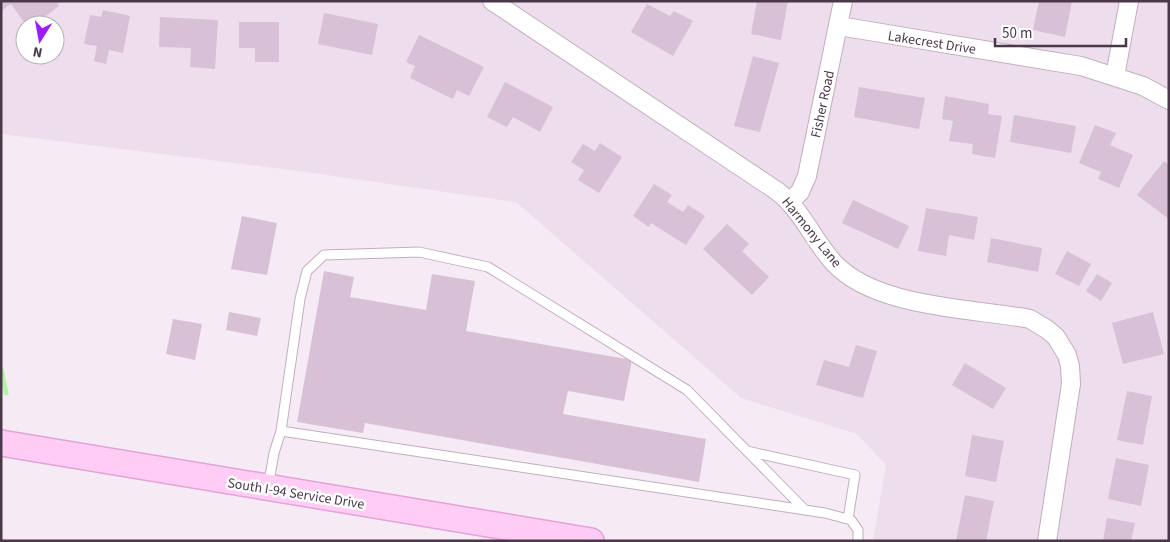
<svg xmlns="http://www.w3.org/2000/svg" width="1170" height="542" viewBox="0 0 1170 542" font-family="'Source Sans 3',sans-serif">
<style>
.residential{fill:#eeddec;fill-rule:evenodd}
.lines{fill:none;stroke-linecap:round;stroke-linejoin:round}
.stream{stroke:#b5f2a8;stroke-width:5}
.building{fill:#d8c0d7}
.lane-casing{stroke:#c2adc0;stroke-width:11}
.street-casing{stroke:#c2adc0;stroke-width:20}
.secondary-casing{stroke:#e2a3d8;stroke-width:28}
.lane{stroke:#fff;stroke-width:9}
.street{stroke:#fff;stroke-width:18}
.secondary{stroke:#ffccf6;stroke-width:25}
.labels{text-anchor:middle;stroke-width:5;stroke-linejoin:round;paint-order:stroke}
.street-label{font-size:14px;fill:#4a384a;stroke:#fff}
</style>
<rect width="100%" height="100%" fill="#f6ebf4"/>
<path class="residential" d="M1,1H1169V541H873L886,465L857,434L741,398L516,202L299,171L1,134ZM25,25H55V55H25Z"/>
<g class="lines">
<path class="stream" d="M1,369L6,393"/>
</g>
<path class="building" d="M1,1H56L59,6L34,25H26L11,4L1,11Z
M757,1H788L781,40L751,34Z
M1039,1H1072L1065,37L1033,30Z
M647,4L670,16L674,11L693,21L673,56L631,32Z
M103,10L130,16L123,53L109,50L106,64L94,61L97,46L84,44L90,15L101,17Z
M324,13L378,24L372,55L318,44Z
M160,17L218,20L215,69L190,67L191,48L159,47Z
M239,22H279V62H255V48H239Z
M419,35L484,67L469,96L457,90L453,99L410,78L415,66L406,62Z
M753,56L779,63L760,132L734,126Z
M505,82L553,107L540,132L513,117L507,127L487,117Z
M859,87L925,98L919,129L854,117Z
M945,96L989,104L988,114L1002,116L995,158L972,154L973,144L949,141L953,121L942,119Z
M1014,115L1076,126L1071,153L1010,142Z
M1095,125L1116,133L1110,145L1133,155L1119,188L1098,179L1101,172L1079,163Z
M600,143L622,157L599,193L578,180L584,170L571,162L583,144L595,151Z
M1164,161L1169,165V219L1137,195Z
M654,184L672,195L667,202L683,212L688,205L705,216L686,245L651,223L649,227L633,216Z
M853,200L909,226L898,249L842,223Z
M926,208L978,217L974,240L949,235L946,256L918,251Z
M242,216L277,223L267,275L231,269Z
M727,224L749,244L742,251L769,277L752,295L703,249Z
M991,238L1042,248L1038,272L987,262Z
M1067,251L1091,264L1079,286L1055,274Z
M324,271L354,277L350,297L426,310L432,274L475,281L466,331L632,360L624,401L568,391L563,414L706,439L699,482L365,423L363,433L297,422Z
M1097,274L1112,283L1101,301L1086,291Z
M229,312L261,318L257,336L226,330Z
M1153,312L1164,354L1123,364L1112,323Z
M173,319L202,324L195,360L166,354Z
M856,345L877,351L863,398L816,385L824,360L849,367Z
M965,363L1006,388L993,409L952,385Z
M1127,391L1152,396L1143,445L1117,440Z
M972,435L1004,441L996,482L965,476Z
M1116,458L1149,465L1141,506L1108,499Z
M965,495L994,501L986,541H956Z
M1107,518L1135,523L1131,541H1103Z"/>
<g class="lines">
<defs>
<path id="lane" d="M281,431L300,299L307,271L324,255L419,252L488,267L687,390L805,510
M747,451L855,475L848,519
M268,487L274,453L281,431L825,513L851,520L858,530V541"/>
<path id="street" d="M492,1L777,191C802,210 813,240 834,263C876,308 971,308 1030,319L1048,330L1056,337L1067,355L1070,366L1071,384L1047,541
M839,26L1081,66L1143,86L1169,100
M1115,76L1129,1
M790,201L800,192L807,176L843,1"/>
<path id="secondary" d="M1,443L591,541"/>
</defs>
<use href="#lane" class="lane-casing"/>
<use href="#street" class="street-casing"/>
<use href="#secondary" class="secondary-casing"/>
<use href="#lane" class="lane"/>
<use href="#street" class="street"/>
<use href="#secondary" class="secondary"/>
</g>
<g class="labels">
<g class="street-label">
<text transform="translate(932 42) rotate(9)" y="5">Lakecrest Drive</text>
<text transform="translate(822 104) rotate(-78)" y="5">Fisher Road</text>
<text transform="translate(812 232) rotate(51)" y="5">Harmony Lane</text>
<text transform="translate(296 493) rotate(9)" y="5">South I-94 Service Drive</text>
</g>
</g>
<rect width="1170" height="542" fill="none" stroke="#4a384a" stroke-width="5"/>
<g transform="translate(40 40) rotate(191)"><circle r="24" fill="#ffffff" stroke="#b7afb7"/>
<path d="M0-4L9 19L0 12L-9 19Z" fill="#9b1bfd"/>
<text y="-8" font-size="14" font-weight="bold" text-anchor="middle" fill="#4a384a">N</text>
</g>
<path d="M995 38v8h131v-8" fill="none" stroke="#4a384a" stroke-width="2.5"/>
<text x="1002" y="38" font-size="15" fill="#4a384a" stroke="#ffffff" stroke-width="4" paint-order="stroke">50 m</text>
</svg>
